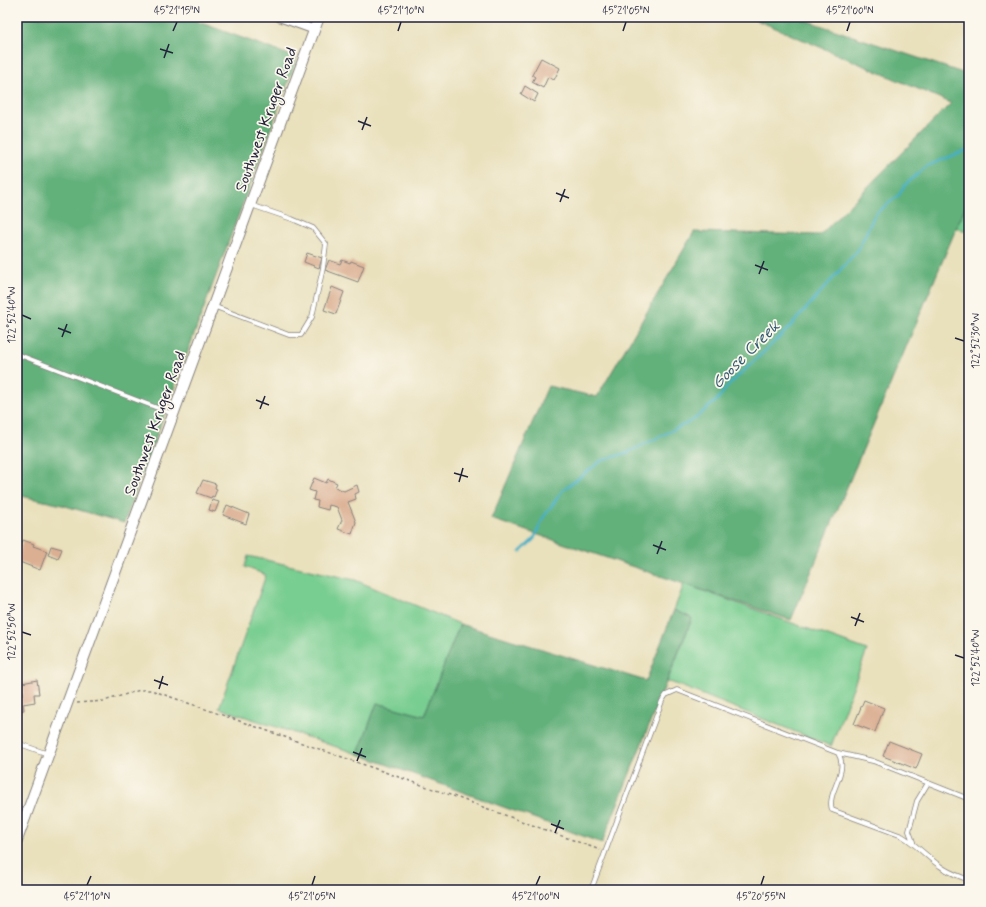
<svg xmlns="http://www.w3.org/2000/svg" width="986" height="907" viewBox="0 0 986 907" font-family="Mynerve,sans-serif">
<style>
.green{fill:#78cd90;stroke:#4d7866}
.forest{fill:#62b07a;stroke:#42695a}
.lines{fill:none;stroke-linecap:round;stroke-linejoin:round}
.stream{stroke:#47b0c5;stroke-width:2.5}
.building{fill:#dbaf92}
.service-casing{stroke:#86817c;stroke-width:5.5}
.minor-casing{stroke:#86817c;stroke-width:10}
.tertiary-casing{stroke:#86817c;stroke-width:12}
.path{stroke:#86817c;stroke-width:1.5;stroke-dasharray:3 3;stroke-linecap:butt}
.service{stroke:#fff;stroke-width:4}
.minor{stroke:#fff;stroke-width:8}
.tertiary{stroke:#fff;stroke-width:10}
.ticks{fill:none;stroke:#22223b;stroke-width:1.5}
.labels{text-anchor:middle;stroke-width:3.5;stroke-linejoin:round;paint-order:stroke}
.street-label{font-size:16px;fill:#22223b;stroke:#fbf7ec}
.water-label{font-size:17px;font-style:italic;fill:#315b72;stroke:#fbf7ec}
.neatline{fill:none;stroke:#22223b;stroke-width:1.5}
.ticks-label{font-size:10px;text-anchor:middle;fill:#22223b}
</style>
<rect width="100%" height="100%" fill="#fbf7ec"/>
<filter id="ink" filterUnits="userSpaceOnUse"><feTurbulence type="fractalNoise" baseFrequency=".025" numOctaves="2"/><feDisplacementMap in="SourceGraphic" scale="8" xChannelSelector="R" yChannelSelector="G"/><feConvolveMatrix kernelMatrix="1 2 1 2 8 2 1 2 1" color-interpolation-filters="sRGB"/></filter>
<filter id="wash" filterUnits="userSpaceOnUse"><feTurbulence type="fractalNoise" baseFrequency=".012" numOctaves="4" result="noise"/><feDisplacementMap in="SourceGraphic" scale="16" xChannelSelector="R" yChannelSelector="G"/><feGaussianBlur stdDeviation="0.9" result="paint"/><feColorMatrix in="noise" values="0 0 0 0 0 0 0 0 0 0 0 0 0 0 0 0 0 1.4 0 .05"/><feComposite in="paint" operator="in"/></filter>
<g filter="url(#wash)">
<rect width="100%" height="100%" fill="#e9e0bc"/>
<path class="green" d="M969,198V232L956,228Z
M248,556L355,580L460,624L424,716L377,703L358,754L219,708L266,575L245,567Z
M684,584L867,650L831,746L673,683L667,682L692,619L674,610Z"/>
<path class="forest" d="M17,17H185L297,58L124,523L62,505L17,495Z
M752,17H796L969,75V198L791,620L491,519L548,386L597,397L694,232L820,235L951,103L752,18Z
M674,610L692,618L602,843L358,754L377,703L424,716L460,624L646,681Z"/>
<g class="lines">
<path class="stream" d="M520,552L534,539L543,518L563,490L601,461L629,452L693,420L716,401L730,384L788,329L858,250L875,214L899,195L904,186L927,166L969,149"/>
</g>
<g id="blocks">
<path class="building" d="M541,58L560,68L554,80L548,77L543,88L532,82L535,77L532,75Z
M525,86L538,94L534,102L521,94Z
M307,253L322,258L319,268L304,262Z
M329,260L340,264L342,260L350,263L351,261L364,266L358,282L325,270Z
M332,287L344,292L336,314L324,310Z
M314,478L326,483L328,479L337,483L335,487L344,491L357,485L359,492L355,494L356,499L348,502L356,522L352,534L338,529L342,520L337,507L329,505L328,510L317,507L318,501L313,500L315,492L309,490Z
M203,480L216,484L215,488L217,489L214,497L212,496L211,498L197,493Z
M212,500L219,502L215,512L209,510Z
M227,505L249,514L246,524L223,515Z
M23,540L34,544L33,546L47,551L40,570L17,561V558Z
M51,546L62,549L58,559L48,555Z
M37,680L39,694H34L35,702L23,704L24,710L17,711V694H23L22,683Z
M864,700L884,708L875,732L854,724Z
M889,741L922,754L916,769L883,756Z"/>
</g>
</g>
<g filter="url(#ink)">
<use href="#blocks" fill-opacity="0" stroke="#86817c" stroke-width="1"/>
<g class="lines">
<defs>
<path id="service" d="M213,306L289,335H301L312,317L323,268L326,244L313,228L292,219L251,205
M17,354L173,414
M17,743L48,754
M838,753L873,761L969,799
M913,842L909,831L917,801L928,783
M591,890L662,701L666,695L677,690L838,753C850,772 826,792 832,810L902,836C917,845 927,857 940,866C949,873 959,876 969,880"/>
<path id="minor" d="M279,17L315,30"/>
<path id="tertiary" d="M17,840L319,17"/>
</defs>
<use href="#service" class="service-casing"/>
<use href="#minor" class="minor-casing"/>
<use href="#tertiary" class="tertiary-casing"/>
<path class="path" d="M77,703L104,701L140,690H151L453,796L600,850"/>
<use href="#service" class="service"/>
<use href="#minor" class="minor"/>
<use href="#tertiary" class="tertiary"/>
</g>
</g>
<path class="ticks" d="M173,31L177,22M398,31L401,22M623,31L626,22M847,31L850,22M160,49L173,53M164,58L169,44M358,121L371,126M362,130L367,117M556,193L569,198M560,202L565,189M755,265L768,270M759,274L764,261M22,315L31,319M58,328L71,333M62,337L67,324M955,338L964,341M256,400L269,405M260,409L265,396M454,473L468,477M459,482L463,468M653,545L666,550M657,554L662,541M851,617L864,622M855,626L860,613M22,632L31,635M955,655L964,658M154,680L168,685M159,689L163,676M353,752L366,757M357,761L362,748M551,824L564,829M555,833L560,820M87,885L91,876M312,885L315,876M536,885L540,876M761,885L764,876"/>
<g class="labels">
<g class="street-label">
<text transform="translate(265 119) rotate(-70)" y="6">Southwest Kruger Road</text>
<text transform="translate(154 423) rotate(-70)" y="6">Southwest Kruger Road</text>
</g>
<g class="water-label">
<text transform="translate(745 354) rotate(-45)" y="6">Goose Creek</text>
</g>
</g>
<rect width="986" height="907" fill="none" stroke="#fbf7ec" stroke-width="44"/>
<rect x="22" y="22" width="942" height="863" class="neatline"/>
<g class="ticks-label">
<text x="177" y="14">45°21'15"N</text>
<text x="401" y="14">45°21'10"N</text>
<text x="626" y="14">45°21'05"N</text>
<text x="850" y="14">45°21'00"N</text>
<text transform="translate(11 315) rotate(-90)" y="4">122°52'40"W</text>
<text transform="translate(975 341) rotate(-90)" y="4">122°52'30"W</text>
<text transform="translate(11 632) rotate(-90)" y="4">122°52'50"W</text>
<text transform="translate(975 658) rotate(-90)" y="4">122°52'40"W</text>
<text x="87" y="900">45°21'10"N</text>
<text x="312" y="900">45°21'05"N</text>
<text x="536" y="900">45°21'00"N</text>
<text x="761" y="900">45°20'55"N</text>
</g>
</svg>
